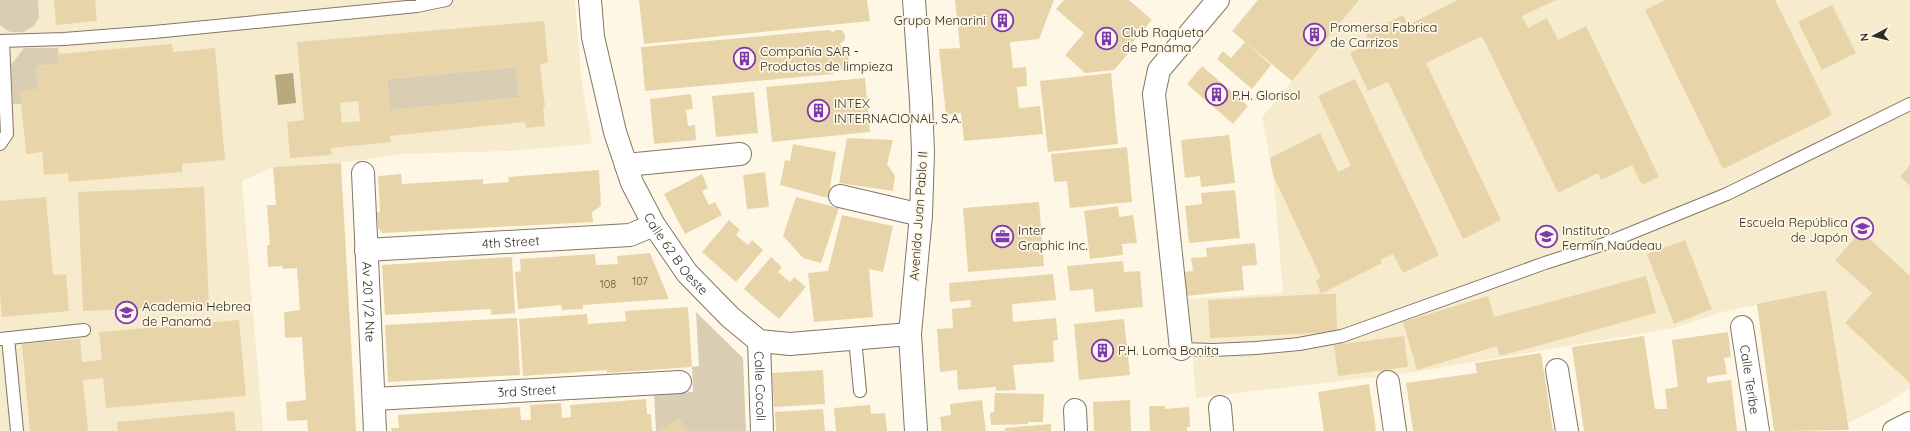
<svg xmlns="http://www.w3.org/2000/svg" width="1910" height="431" viewBox="0 0 1910 431" font-family="Quicksand,sans-serif">
<style>
.built{fill:#f7ebce}
.green{fill:#d9ceb4}
.water{fill:#baa87e}
.building{fill:#e7d5a9;fill-rule:evenodd}
.lines{fill:none;stroke-linecap:round;stroke-linejoin:round}
.lane-casing{stroke:#807764;stroke-width:14}
.street-casing{stroke:#807764;stroke-width:24}
.secondary-casing{stroke:#807764;stroke-width:24}
.lane{stroke:#fff;stroke-width:12}
.street{stroke:#fff;stroke-width:22}
.secondary{stroke:#fff;stroke-width:22}
.labels{text-anchor:middle;stroke-width:3.5;stroke-linejoin:round;paint-order:stroke}
.number-label{font-size:11px;fill:#5e5745}
.poi-label{font-size:13px;fill:#302d24;stroke:#fff7e5;text-anchor:start}
.street-label{font-size:13px;fill:#302d24;stroke:#fff7e5}
</style>
<rect width="100%" height="100%" fill="#fff7e5"/>
<path class="built" d="M0,0H575L581,76L592,144L507,151L404,154L341,163L273,167L242,181L263,431H0Z
M1359,0H1910V388L1886,404L1848,423L1826,290L1722,312L1674,328L1409,373L1196,398L1188,299L1283,293L1274,182L1262,117Z"/>
<path class="green" d="M0,0H38L39,17L34,26L23,32H10L0,25Z
M24,48H58L59,64L36,66L38,89L22,104H13L11,65Z
M516,67L519,98L390,110L387,79Z
M696,312L743,358L746,431H656L654,395L693,392L692,367L699,366Z"/>
<path class="water" d="M293,73L296,103L278,105L275,75Z"/>
<path class="building" d="M54,0H95L97,21L56,25Z
M639,0H867L870,21L644,44Z
M955,0H1054L1039,39L1010,42L1013,68L1026,67L1027,86L1017,87L1019,108L1040,106L1043,134L964,141L961,113L946,115L939,49L960,48Z
M1064,0H1129L1152,20L1130,45L1133,48L1114,70L1085,73L1065,55L1084,33L1056,9Z
M1258,0H1359L1292,81L1232,31Z
M1458,0H1556L1522,16L1528,28L1547,18L1558,40L1586,26L1659,177L1642,185L1632,165L1601,180L1598,173L1558,193L1482,36L1426,63L1501,220L1463,239L1388,82L1368,91L1350,53L1369,43L1365,33L1403,15L1408,25Z
M1665,0H1775L1832,115L1723,169L1645,10Z
M1832,5L1856,53L1822,70L1798,22Z
M544,21L548,63L540,64L545,106L543,107L545,126L526,128L525,122L390,136L391,142L331,148L332,155L290,158L287,122L304,120L297,42ZM516,67L519,98L390,110L387,79ZM358,101L360,121L342,123L340,103Z
M829,30L833,32L836,30H842L845,35V40L840,44L841,46H847L850,69L832,70L833,74L645,91L641,47Z
M1245,42L1271,65L1252,89L1217,59L1223,51L1231,58Z
M172,44L173,52L215,48L225,160L182,164V172L69,182L68,173L44,175L42,152L26,154L20,91L38,89L36,66L59,64L58,54Z
M1202,66L1248,106L1233,124L1187,84Z
M1111,73L1118,144L1048,152L1040,81Z
M865,78L870,132L772,142L766,87Z
M1355,79L1439,255L1403,273L1393,254L1380,260L1382,263L1321,294H1336L1337,332L1210,338L1208,300L1321,294L1316,280L1321,278L1273,175L1270,158L1320,133L1338,172L1351,166L1318,96Z
M754,92L758,133L716,137L712,96Z
M691,94L693,109L686,110L688,126L695,125L696,140L654,144L650,99Z
M1229,135L1235,183L1201,187L1200,176L1185,178L1181,140Z
M847,138L893,140L887,164L895,176L893,191L839,183Z
M793,144L836,152L828,198L780,185L785,160L790,161Z
M1127,147L1132,202L1070,208L1067,181L1054,182L1051,154Z
M341,163L356,431H308L307,420L287,421L286,402L306,400L302,337L285,338L284,312L300,310L297,270V268L283,269L282,266L268,267L267,245H270L267,205H276L273,167Z
M1910,165V186L1900,177Z
M599,170L601,206L592,212L593,222L383,233L378,228L377,212H380L378,176L401,174L402,184L483,179V184L509,182L508,177Z
M765,172L769,207L747,209L743,175Z
M702,174L708,188L702,191L709,205L715,202L722,215L685,234L664,194Z
M204,187L209,306L83,311L78,192Z
M1235,190L1240,238L1189,243L1185,206L1202,204L1201,193Z
M46,197L53,275L66,274L69,311L2,317L0,296V201Z
M796,197L839,208L821,263L803,258L783,236Z
M1039,202L1044,266L968,272L963,208Z
M1118,206L1119,217L1133,215L1137,243L1122,244L1123,255L1090,259L1084,211Z
M842,215L893,226L883,272L869,269L873,317L814,322L808,273L828,271Z
M729,220L740,230L736,235L748,245L752,240L763,250L736,282L702,252Z
M1861,231L1910,276V383L1845,323L1872,293L1835,260Z
M1685,240L1712,309L1674,324L1647,254Z
M1255,243L1257,265L1242,266L1244,290L1186,296L1184,272L1193,271L1191,258L1207,257L1206,248Z
M650,253L669,299L583,305V309L562,310L561,305L518,309L515,272L521,271L520,259L595,254L596,265L618,264L617,256Z
M512,257L515,313L491,315V309L385,315L382,265Z
M771,257L782,267L778,272L790,282L794,277L806,287L779,319L744,289Z
M1123,261L1124,272L1140,271L1143,307L1095,312L1093,289L1070,291L1067,266Z
M1053,274L1056,300L1012,304L1013,322L1056,318L1058,340L1053,341L1054,362L1013,365L1016,390L996,391V387L958,390L957,370L940,372L937,329L953,328L952,309L971,307L970,300L950,302L949,283Z
M1646,276L1656,313L1500,356L1497,346L1417,370L1403,322L1488,296L1494,317Z
M1826,290L1849,430L1774,431L1757,304Z
M688,307L692,367L607,373V370L523,376L519,319L587,314L588,324L626,321L625,311Z
M517,318L520,375L388,382L385,325Z
M1124,319L1130,375L1079,380L1074,324Z
M239,320L246,396L106,408L103,378L83,380L88,431H30L22,344L80,339L82,362L102,360L99,332Z
M1728,332L1731,357L1724,358L1727,374L1707,377V383L1731,380L1737,431H1584L1572,347L1644,336L1655,409H1667L1665,389L1678,387L1672,340Z
M1404,336L1408,367L1338,376L1334,345Z
M1541,353L1553,431H1413L1406,383L1477,373L1475,363Z
M823,370L825,404L774,407L772,373Z
M1369,384L1376,430L1374,431H1324L1318,392Z
M995,393L1044,394L1043,422H1028V424L991,425L990,413L994,412Z
M646,399L647,414H651L652,431H392L391,428H399L398,415L520,407L521,420H531L530,405L561,403L562,418L571,417L570,405Z
M982,400L986,431H942L940,417L951,415L950,404Z
M1130,400L1131,431H1094L1093,402Z
M870,405L871,414L885,413L887,431H836L834,408Z
M1149,406H1165V409L1189,407L1190,427H1187V431H1150Z
M823,409L825,431H776L775,412Z
M234,411L236,431H118L117,422Z
M679,418L687,431H659Z
M1051,424V431H1005V428Z"/>
<g class="lines">
<defs>
<path id="lane" d="M0,41L64,39L154,32L417,6L446,0
M0,144L7,134L3,41
M8,338L17,431
M0,339L84,330
M855,339L860,391
M1181,349L1213,350L1256,348L1299,344L1342,336L1545,263L1604,244L1727,194L1910,104"/>
<g id="street">
<path id="s1" d="M590,0L593,37L615,132L632,183L654,225L687,273L730,317L759,341L790,344L910,334"/>
<path d="M626,165L740,154"/>
<path id="s2" d="M363,173L375,431"/>
<path d="M840,196L921,215"/>
<path id="s3" d="M366,250L630,235L654,225"/>
<path id="s4" d="M1742,327L1758,431"/>
<path id="s5" d="M759,341L762,431"/>
<path d="M1181,349L1154,94L1159,70L1218,0"/>
<path d="M1557,370L1567,431"/>
<path d="M1388,382L1395,431"/>
<path id="s6" d="M374,399L680,382"/>
<path d="M1220,407L1222,431"/>
<path d="M1075,410L1076,431"/>
<path d="M1894,431L1910,423"/>
</g>
<path id="secondary" d="M914,0L921,101L923,153L921,215L910,334L916,431"/>
</defs>
<use href="#lane" class="lane-casing"/>
<use href="#street" class="street-casing"/>
<use href="#secondary" class="secondary-casing"/>
<use href="#lane" class="lane"/>
<use href="#street" class="street"/>
<use href="#secondary" class="secondary"/>
</g>
<defs>
<symbol id="building-ring" viewBox="-11 -11 22 22"><circle r="9.5" fill="#fff7e5" stroke="#7c3aae" stroke-width="1.5"/><path d="M-4-6H4V6H1V3H-1V6H-4ZM-2.5-4.3h1.7v1.8h-1.7ZM.8-4.3h1.7v1.8H.8ZM-2.5-1h1.7V.8h-1.7ZM.8-1h1.7V.8H.8Z" fill="#7c3aae"/></symbol>
<symbol id="school-ring" viewBox="-11 -11 22 22"><circle r="9.5" fill="#fff7e5" stroke="#7c3aae" stroke-width="1.5"/><path d="M0-5L7-2L0 1L-7-2ZM-4 1L0 2.5L4 1V4Q0 6-4 4Z" fill="#7c3aae"/></symbol>
<symbol id="office-ring" viewBox="-11 -11 22 22"><circle r="9.5" fill="#fff7e5" stroke="#7c3aae" stroke-width="1.5"/><path d="M-6-3h4V-5.5h4V-3h4V5H-6ZM-1-4.5V-3h2v-1.5ZM-6 0V1H6V0Z" fill="#7c3aae"/></symbol>
</defs>
<g fill-rule="evenodd">
<use href="#building-ring" x="990" y="8" width="25" height="25"/>
<use href="#building-ring" x="1302" y="22" width="25" height="25"/>
<use href="#building-ring" x="1094" y="26" width="25" height="25"/>
<use href="#building-ring" x="732" y="46" width="25" height="25"/>
<use href="#building-ring" x="1204" y="82" width="25" height="25"/>
<use href="#building-ring" x="806" y="98" width="25" height="25"/>
<use href="#school-ring" x="1850" y="216" width="25" height="25"/>
<use href="#office-ring" x="990" y="224" width="25" height="25"/>
<use href="#school-ring" x="1534" y="224" width="25" height="25"/>
<use href="#school-ring" x="114" y="300" width="25" height="25"/>
<use href="#building-ring" x="1090" y="338" width="25" height="25"/>
</g>
<g class="labels">
<g class="number-label">
<text x="640" y="285">107</text>
<text x="608" y="288">108</text>
</g>
<g class="poi-label">
<text x="986" y="25" text-anchor="end">Grupo Menarini</text>
<text x="1330" y="32">Promersa Fabrica<tspan x="1330" dy="15">de Carrizos</tspan></text>
<text x="1122" y="37">Club Raqueta<tspan x="1122" dy="15">de Panama</tspan></text>
<text x="760" y="56">Compañía SAR -<tspan x="760" dy="15">Productos de limpieza</tspan></text>
<text x="1232" y="100">P.H. Glorisol</text>
<text x="834" y="108">INTEX<tspan x="834" dy="15">INTERNACIONAL, S.A.</tspan></text>
<text x="1848" y="227" text-anchor="end">Escuela República<tspan x="1848" dy="15">de Japón</tspan></text>
<text x="1018" y="235">Inter<tspan x="1018" dy="15">Graphic Inc.</tspan></text>
<text x="1562" y="235">Instituto<tspan x="1562" dy="15">Fermín Naudeau</tspan></text>
<text x="142" y="311">Academia Hebrea<tspan x="142" dy="15">de Panamá</tspan></text>
<text x="1118" y="355">P.H. Loma Bonita</text>
</g>
<g class="street-label">
<text transform="translate(918 216) rotate(-86)" y="5">Avenida Juan Pablo II</text>
<text dy="5" stroke="none"><textPath href="#s3" startOffset="145">4th Street</textPath></text>
<text dy="5" stroke="none"><textPath href="#s1" startOffset="272">Calle 62 B Oeste</textPath></text>
<text dy="5" stroke="none"><textPath href="#s2" startOffset="129">Av 20 1/2 Nte</textPath></text>
<text dy="5" stroke="none"><textPath href="#s4" startOffset="53">Calle Teribe</textPath></text>
<text dy="5" stroke="none"><textPath href="#s5" startOffset="45">Calle Cocoli</textPath></text>
<text dy="5" stroke="none"><textPath href="#s6" startOffset="153">3rd Street</textPath></text>
</g>
</g>
<g transform="translate(1874 36) rotate(263)" stroke="#fff7e5" stroke-width="3" paint-order="stroke">
<path d="M0-3L7 15L0 10L-7 15Z" fill="#302d24"/>
<text y="-6" font-size="11" font-weight="bold" text-anchor="middle" fill="#302d24">N</text>
</g>
</svg>
